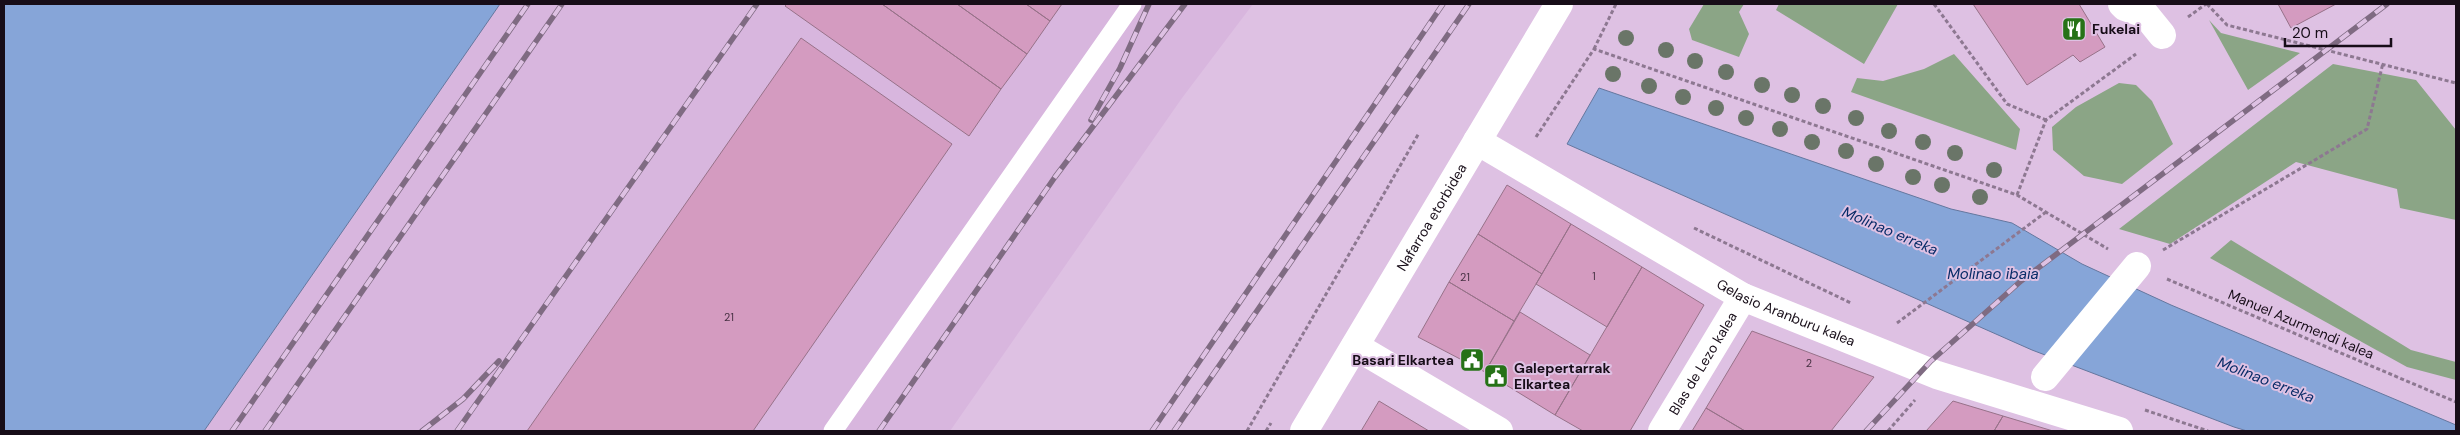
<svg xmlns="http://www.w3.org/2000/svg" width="2460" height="435" viewBox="0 0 2460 435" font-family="'DM Sans',sans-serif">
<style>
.built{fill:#d8b6de}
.green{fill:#8ba586}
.water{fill:#86a5d8;stroke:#65779e}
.building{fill:#d49bc0;stroke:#977289}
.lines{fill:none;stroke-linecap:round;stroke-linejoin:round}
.path{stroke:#8d7891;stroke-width:3;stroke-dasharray:4 2.5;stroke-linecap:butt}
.lane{stroke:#fff;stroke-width:19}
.street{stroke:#fff;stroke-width:28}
.secondary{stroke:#fff;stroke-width:28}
.rail-casing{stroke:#7f6b82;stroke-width:5.5}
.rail{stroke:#dec1e3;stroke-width:4;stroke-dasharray:11;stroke-linecap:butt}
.tree{fill:#6a7568}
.labels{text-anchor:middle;stroke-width:4;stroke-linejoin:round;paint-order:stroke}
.number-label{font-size:11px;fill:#463042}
.poi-label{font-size:14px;font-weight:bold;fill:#170d18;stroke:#dec1e3;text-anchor:start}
.street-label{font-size:14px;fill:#170d18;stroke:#dec1e3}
.water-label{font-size:15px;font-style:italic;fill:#082b67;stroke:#dec1e3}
</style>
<rect width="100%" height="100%" fill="#dec1e3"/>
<path class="built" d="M500,4H1253L1182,98L950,431H204Z"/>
<path class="green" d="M1704,4H1744L1739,12L1749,34L1739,57L1692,40L1689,29Z
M1779,4H1898L1864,64L1776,10Z
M2209,20L2221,33L2300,53L2248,90Z
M1954,54L2020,129L2016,150L1851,92L1857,78L1883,81L1924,69Z
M2333,64L2416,80L2456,130V220L2400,208L2397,189L2296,162L2170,244L2119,229Z
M2119,83L2136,85L2152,101L2173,144L2122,184L2084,176L2053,150L2052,127L2076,107Z
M2231,240L2411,350L2456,362V380L2407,367L2210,258Z"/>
<path class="water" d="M4,4H500L204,431H4Z
M1599,88L1951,209L2012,223L2082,264L2171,305L2456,425V431H2247L2234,427L2032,350L1567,144Z"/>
<path class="building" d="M787,4H882L1001,89L969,136L785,6Z
M882,4H957L1027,54L1001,89Z
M957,4H1026L1050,21L1027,54Z
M1026,4H1062L1050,21Z
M1973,4H2079L2105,47L2080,62L2073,55L2027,85Z
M2278,4H2336L2291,28Z
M801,38L952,144L753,431H527Z
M1507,185L1571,224L1542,274L1478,234Z
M1571,224L1642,267L1607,327L1536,284Z
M1478,234L1542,274L1514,321L1449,282Z
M1642,267L1704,305L1630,431H1583L1555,415Z
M1449,282L1514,321L1485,372L1418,337Z
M1520,312L1590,355L1555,415L1485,372Z
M1752,331L1874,377L1831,431H1745L1706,408Z
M1379,401L1429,431H1361Z
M1953,401L2003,416L1994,431H1926Z
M1706,408L1745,431H1692Z
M2003,416L2053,431H1994Z"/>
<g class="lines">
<path class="path" d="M1934,4L2007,104L2046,120
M2207,4L2227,25L2456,83
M2188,17L2206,4
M1594,49L1616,4
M1536,137L1594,49L2017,195L2108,249
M2017,195L2046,120L2136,54
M1694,228L1851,303
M2163,250L2367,129L2383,63
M2167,279L2456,402
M1897,323L2046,212
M2145,410L2208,431
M1247,431L1419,133
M1266,431L1271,423
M1888,431L1915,400"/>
<path class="lane" d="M833,431L1132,4"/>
<g class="street">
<path d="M2122,4L2125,7L2145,14L2162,35"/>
<path id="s1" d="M1477,141L1743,297L1937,375L2119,431"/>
<path d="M1355,346L1499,431"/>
<path d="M2045,377L2137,266"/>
<path id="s2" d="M1662,431L1743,297"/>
</g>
<path class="secondary" id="s3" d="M1304,431L1559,4"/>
<defs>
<path id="rail" d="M1091,120L1120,68L1149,4
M232,431L528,4
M265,431L562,4
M422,431L463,399L499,361
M457,431L757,4
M879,431L1055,177L1185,4
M1152,431L1443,4
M1174,431L1469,4
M1866,431L1931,361L2021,281L2387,4"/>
</defs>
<use href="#rail" class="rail-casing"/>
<use href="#rail" class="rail"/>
</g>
<g class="tree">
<circle cx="1626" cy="38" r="8"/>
<circle cx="1666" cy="50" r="8"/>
<circle cx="1695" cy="61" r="8"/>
<circle cx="1726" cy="72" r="8"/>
<circle cx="1613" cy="74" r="8"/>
<circle cx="1762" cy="85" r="8"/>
<circle cx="1649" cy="86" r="8"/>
<circle cx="1792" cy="95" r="8"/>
<circle cx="1683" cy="97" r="8"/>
<circle cx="1823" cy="106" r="8"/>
<circle cx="1716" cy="108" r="8"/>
<circle cx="1746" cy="118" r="8"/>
<circle cx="1856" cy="118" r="8"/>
<circle cx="1780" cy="129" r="8"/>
<circle cx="1889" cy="131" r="8"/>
<circle cx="1812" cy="142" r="8"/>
<circle cx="1923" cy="142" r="8"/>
<circle cx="1846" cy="151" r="8"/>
<circle cx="1955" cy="153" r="8"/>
<circle cx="1876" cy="164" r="8"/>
<circle cx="1994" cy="170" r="8"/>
<circle cx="1913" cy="177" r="8"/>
<circle cx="1942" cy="185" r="8"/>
<circle cx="1980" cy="197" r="8"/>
</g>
<defs>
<symbol id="restaurant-square" viewBox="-11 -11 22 22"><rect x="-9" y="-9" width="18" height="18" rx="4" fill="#267217" stroke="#dec1e3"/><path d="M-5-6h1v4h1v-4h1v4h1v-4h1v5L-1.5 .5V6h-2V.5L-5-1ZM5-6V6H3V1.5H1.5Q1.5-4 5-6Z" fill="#fff"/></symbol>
<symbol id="civic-square" viewBox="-11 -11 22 22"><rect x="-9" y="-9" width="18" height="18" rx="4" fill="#267217" stroke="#dec1e3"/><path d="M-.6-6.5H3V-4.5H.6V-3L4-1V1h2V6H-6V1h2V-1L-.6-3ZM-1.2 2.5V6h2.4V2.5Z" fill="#fff"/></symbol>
</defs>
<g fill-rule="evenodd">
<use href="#restaurant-square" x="2060" y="15" width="28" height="28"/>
<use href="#civic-square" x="1458" y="346" width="28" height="28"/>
<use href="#civic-square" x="1482" y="362" width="28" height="28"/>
</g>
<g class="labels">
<g class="number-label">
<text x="1594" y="280">1</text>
<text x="1465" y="281">21</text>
<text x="729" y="321">21</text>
<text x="1809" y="367">2</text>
</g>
<g class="poi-label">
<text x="2092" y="34">Fukelai</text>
<text x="1454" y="365" text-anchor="end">Basari Elkartea</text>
<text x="1514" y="373">Galepertarrak<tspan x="1514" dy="16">Elkartea</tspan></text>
</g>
<g class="street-label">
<text dy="5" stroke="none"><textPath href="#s3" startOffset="249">Nafarroa etorbidea</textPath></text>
<text dy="5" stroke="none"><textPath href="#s1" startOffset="354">Gelasio Aranburu kalea</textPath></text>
<text transform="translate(2301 324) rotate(23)" y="5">Manuel Azurmendi kalea</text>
<text dy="5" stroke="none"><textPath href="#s2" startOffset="79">Blas de Lezo kalea</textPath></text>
</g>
<g class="water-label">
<text transform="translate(1890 231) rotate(23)" y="5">Molinao erreka</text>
<text x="1993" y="279">Molinao ibaia</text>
<text transform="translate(2266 380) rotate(21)" y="5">Molinao erreka</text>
</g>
</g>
<rect width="2460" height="435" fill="none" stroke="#170d18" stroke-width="10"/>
<path d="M2285 38v8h106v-8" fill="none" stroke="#170d18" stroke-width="2.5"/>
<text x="2292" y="38" font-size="15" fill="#170d18" stroke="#dec1e3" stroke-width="4" paint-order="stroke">20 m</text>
</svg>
